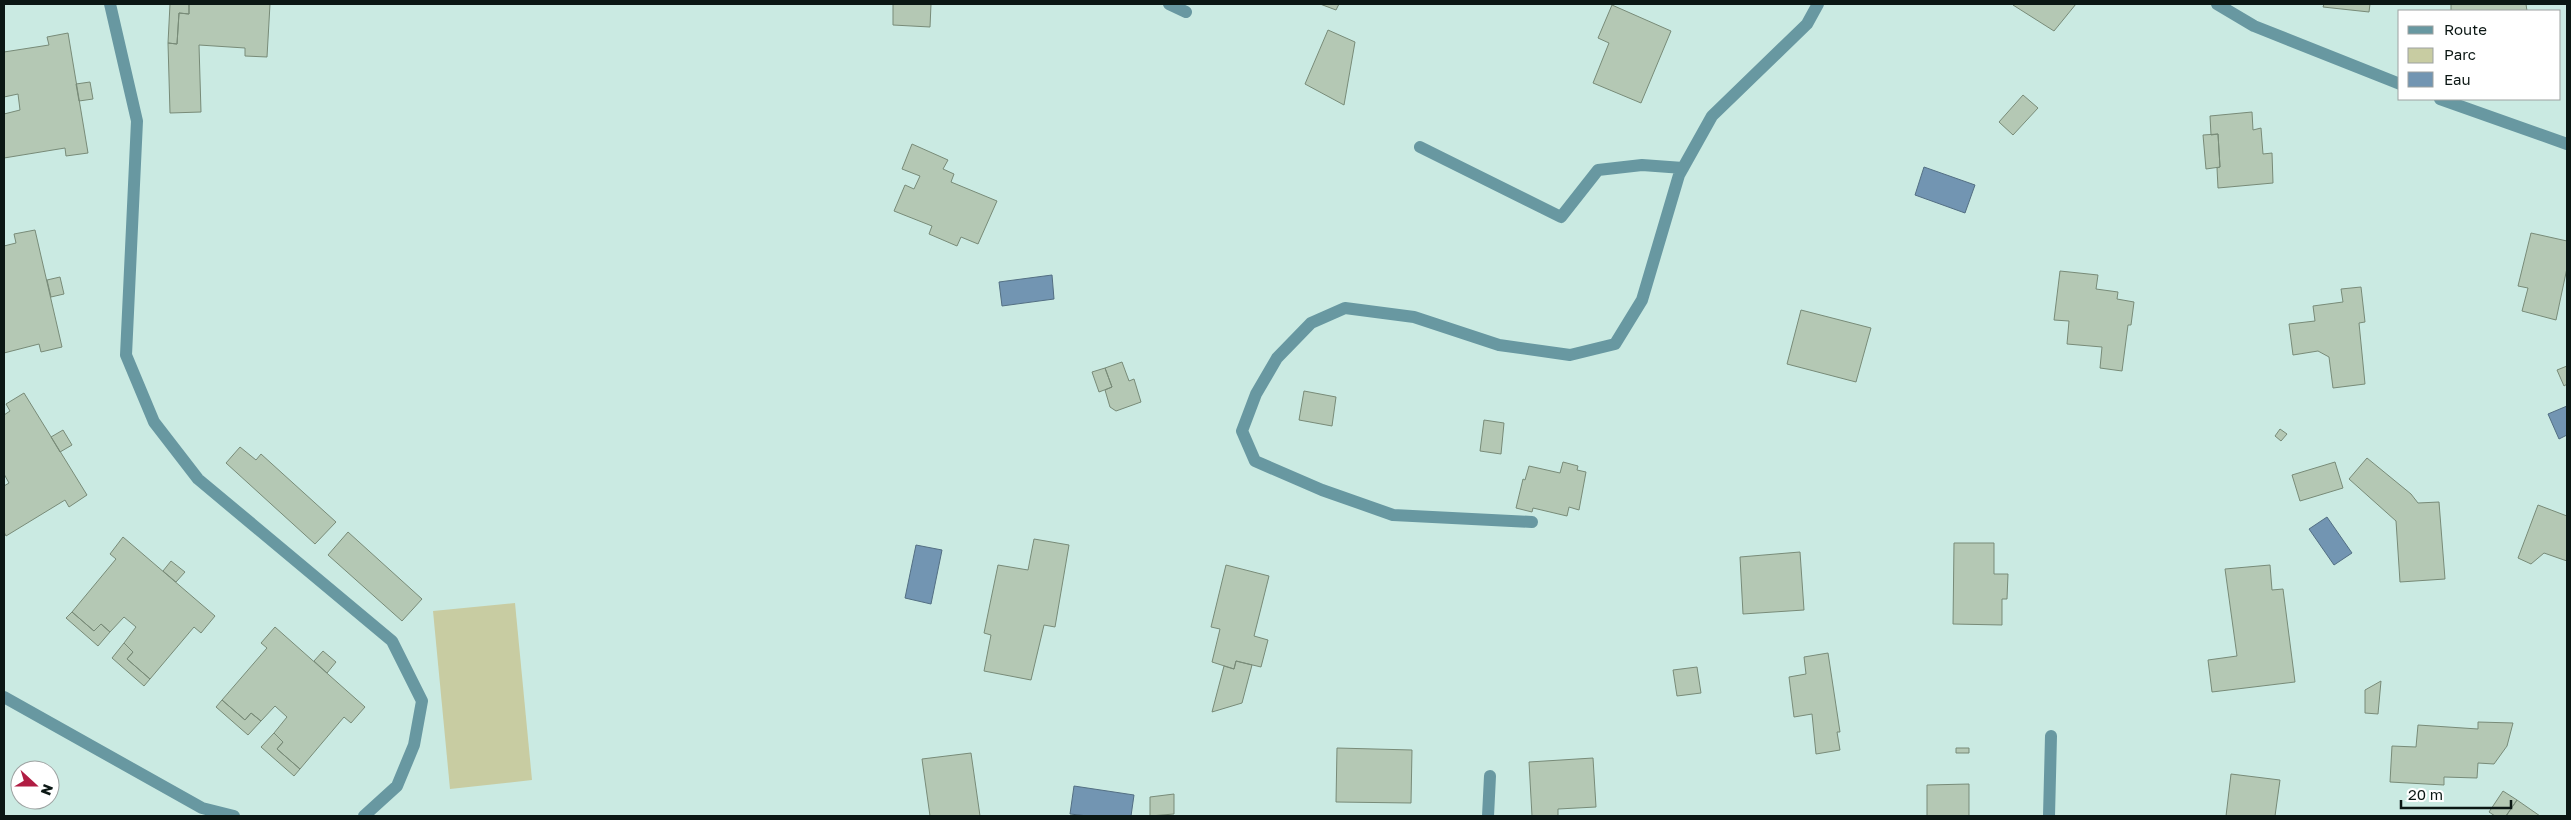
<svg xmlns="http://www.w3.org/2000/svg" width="2571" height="820" viewBox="0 0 2571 820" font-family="'Golos Text',sans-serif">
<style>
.green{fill:#c8cca2}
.water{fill:#7295b2;stroke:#536f83}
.building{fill:#b4c8b4;stroke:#788b78}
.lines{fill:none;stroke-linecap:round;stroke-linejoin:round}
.lane{stroke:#6898a1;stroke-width:12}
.street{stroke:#6898a1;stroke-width:12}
</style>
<rect width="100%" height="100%" fill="#caeae2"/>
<path class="green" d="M515,603L532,780L450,789L433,611Z"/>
<path class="water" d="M1924,167L1975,185L1965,213L1915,195Z
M1052,275L1054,299L1002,306L999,282Z
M2567,406V435L2559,439L2548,414Z
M2327,517L2352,553L2334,565L2309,529Z
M916,545L942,550L931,604L905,598Z
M1074,786L1134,795L1131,816H1088L1070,814Z"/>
<path class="building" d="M170,4H189V14L179,13L177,44L168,43Z
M189,4H270L267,57L245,56V48L199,45L201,112L170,113L168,43L177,44L179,13L189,14Z
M893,4H931L930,27L893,25Z
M1320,4H1339L1336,10Z
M2076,4L2054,31L2013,5L2014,4Z
M2324,4H2370L2369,12L2323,7Z
M2451,4H2526L2527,11H2451Z
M1612,5L1671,31L1641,103L1593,83L1609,43L1598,38Z
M1328,30L1355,42L1344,105L1305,84Z
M68,33L88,153L66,156L65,148L4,158V114L20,110L18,94L4,97V52L49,45L47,37Z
M90,82L93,99L79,101L76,84Z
M2023,95L2038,108L2013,135L1999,122Z
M2252,112L2253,130L2261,128L2263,154L2272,153L2273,183L2218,188L2217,168L2220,167L2218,134L2211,135L2210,116Z
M2218,134L2220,167L2206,169L2203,135Z
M912,144L948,160L943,169L954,174L951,182L997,201L978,244L961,237L957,246L929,234L932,226L894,211L905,185L914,189L920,176L902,169Z
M35,230L62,347L41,352L39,344L4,353V246L16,243L14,234Z
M2531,233L2567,241V268L2556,320L2522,311L2528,288L2518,286Z
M2060,271L2098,275L2096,289L2118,292L2117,299L2134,302L2131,325H2128L2122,371L2100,368L2102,347L2067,344L2069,321L2054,320Z
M60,277L64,294L51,297L47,280Z
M2361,287L2365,322L2359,323L2365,384L2333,388L2329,357L2318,351L2293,355L2289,324L2315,321L2313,306L2343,302L2341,289Z
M1801,310L1871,328L1856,382L1787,364Z
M1122,362L1129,381L1134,379L1141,402L1116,411L1110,407L1105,390L1112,387L1105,368Z
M2567,366V384L2564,386L2557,370Z
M1105,368L1112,387L1099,392L1092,372Z
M1304,391L1336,397L1332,426L1299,420Z
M24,393L87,495L69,507L65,500L6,536L4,532V486L9,483L4,474V415L10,411L6,404Z
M1484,420L1504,423L1501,454L1480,451Z
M2280,429L2287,434L2281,441L2275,436Z
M63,430L72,445L60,452L51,437Z
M240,447L256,460L261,454L336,522L315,544L226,463Z
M2367,458L2411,494L2418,503L2439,502L2445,579L2400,582L2396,521L2349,479Z
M1563,462L1578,466L1577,470L1586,472L1579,510L1569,507L1567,516L1533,508L1532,512L1516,508L1523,479L1525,480L1529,466L1560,473Z
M2335,462L2343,488L2300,501L2292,475Z
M2538,505L2567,516V561L2544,553L2531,564L2518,558Z
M348,532L422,599L402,621L328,555Z
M123,537L215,616L201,633L194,627L150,679L127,659L133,652L124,643L136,627L124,617L110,632L101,624L94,631L72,612L116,559L110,554Z
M1034,539L1069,545L1055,627L1044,625L1031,680L984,671L991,635L984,633L998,565L1028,570Z
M1954,543H1994V574H2008L2007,599H2002V625L1953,624Z
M1800,552L1804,610L1743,614L1740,557Z
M171,561L185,572L176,582L163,571Z
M1226,565L1269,576L1254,636L1268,640L1261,667L1236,661L1234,669L1212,662L1220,629L1211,627Z
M2270,565L2272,590L2283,589L2295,682L2212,692L2208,660L2237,656L2225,569Z
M72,612L94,631L101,624L110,632L98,646L66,618Z
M275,627L365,707L351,723L344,717L300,769L277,749L283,742L274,733L287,717L275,706L261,721L251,713L245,720L222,700L267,648L261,643Z
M124,643L133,652L127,659L150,679L144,686L112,658Z
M323,651L336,662L327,673L314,661Z
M1828,653L1840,732H1837L1840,750L1816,754L1812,714L1794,717L1789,677L1806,674L1804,657Z
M1236,661L1252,665L1242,703L1212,712L1224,666L1234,669Z
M1697,667L1701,693L1677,696L1673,670Z
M2381,681L2378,714L2365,713V690Z
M222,700L245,720L251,713L261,721L248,735L216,707Z
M2478,722L2513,723L2507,746L2494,764L2478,763L2477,778L2444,777V785L2390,782L2392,746L2416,747L2418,725L2478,729Z
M274,733L283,742L277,749L300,769L294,776L261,747Z
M1337,748L1412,750L1411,803L1336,802Z
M1956,748H1969V753H1956Z
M971,753L980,816H930L922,759Z
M1593,758L1596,807L1558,809V816H1532L1529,762Z
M2231,774L2280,780L2275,816H2226Z
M1969,784V816H1927V785Z
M2503,791L2517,800L2506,816H2495L2489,812Z
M1174,794V814L1150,816V797Z
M2517,800L2540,816H2506Z"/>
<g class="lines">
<path class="lane" d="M1488,816L1490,776"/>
<path class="street" d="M110,4L137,121L126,355L154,422L198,479L392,641L422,701L414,745L397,786L364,816
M1169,4L1186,12
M2217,4L2254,26L2400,84
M2440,99L2567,144
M1420,147L1561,217L1598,170L1642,165L1683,168
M1532,522L1393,515L1322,490L1255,461L1242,431L1256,394L1277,358L1311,323L1345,308L1414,317L1499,345L1570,355L1615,344L1642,300L1679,175L1712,116L1807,24L1818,4
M4,697L202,808L234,816
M2049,816L2051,736"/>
</g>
<rect width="2571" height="820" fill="none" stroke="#0b1714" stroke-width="10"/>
<rect x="2398" y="10" width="162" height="90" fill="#ffffff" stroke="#9da2a1"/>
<rect x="2408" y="26" width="25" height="8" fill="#6898a1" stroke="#9da2a1"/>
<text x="2444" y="35" font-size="15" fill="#0b1714">Route</text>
<rect x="2408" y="48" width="25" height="15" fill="#c8cca2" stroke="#9da2a1"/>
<text x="2444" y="60" font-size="15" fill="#0b1714">Parc</text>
<rect x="2408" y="72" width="25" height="15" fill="#7295b2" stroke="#9da2a1"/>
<text x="2444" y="85" font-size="15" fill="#0b1714">Eau</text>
<g transform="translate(35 785) rotate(111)"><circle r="24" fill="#ffffff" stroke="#9da2a1"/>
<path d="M0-4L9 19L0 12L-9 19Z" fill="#b01d43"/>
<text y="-8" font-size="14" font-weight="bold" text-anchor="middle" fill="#0b1714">N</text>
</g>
<path d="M2401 800v8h110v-8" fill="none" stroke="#0b1714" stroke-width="2.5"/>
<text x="2408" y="800" font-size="15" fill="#0b1714" stroke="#ffffff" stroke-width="4" paint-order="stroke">20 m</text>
</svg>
